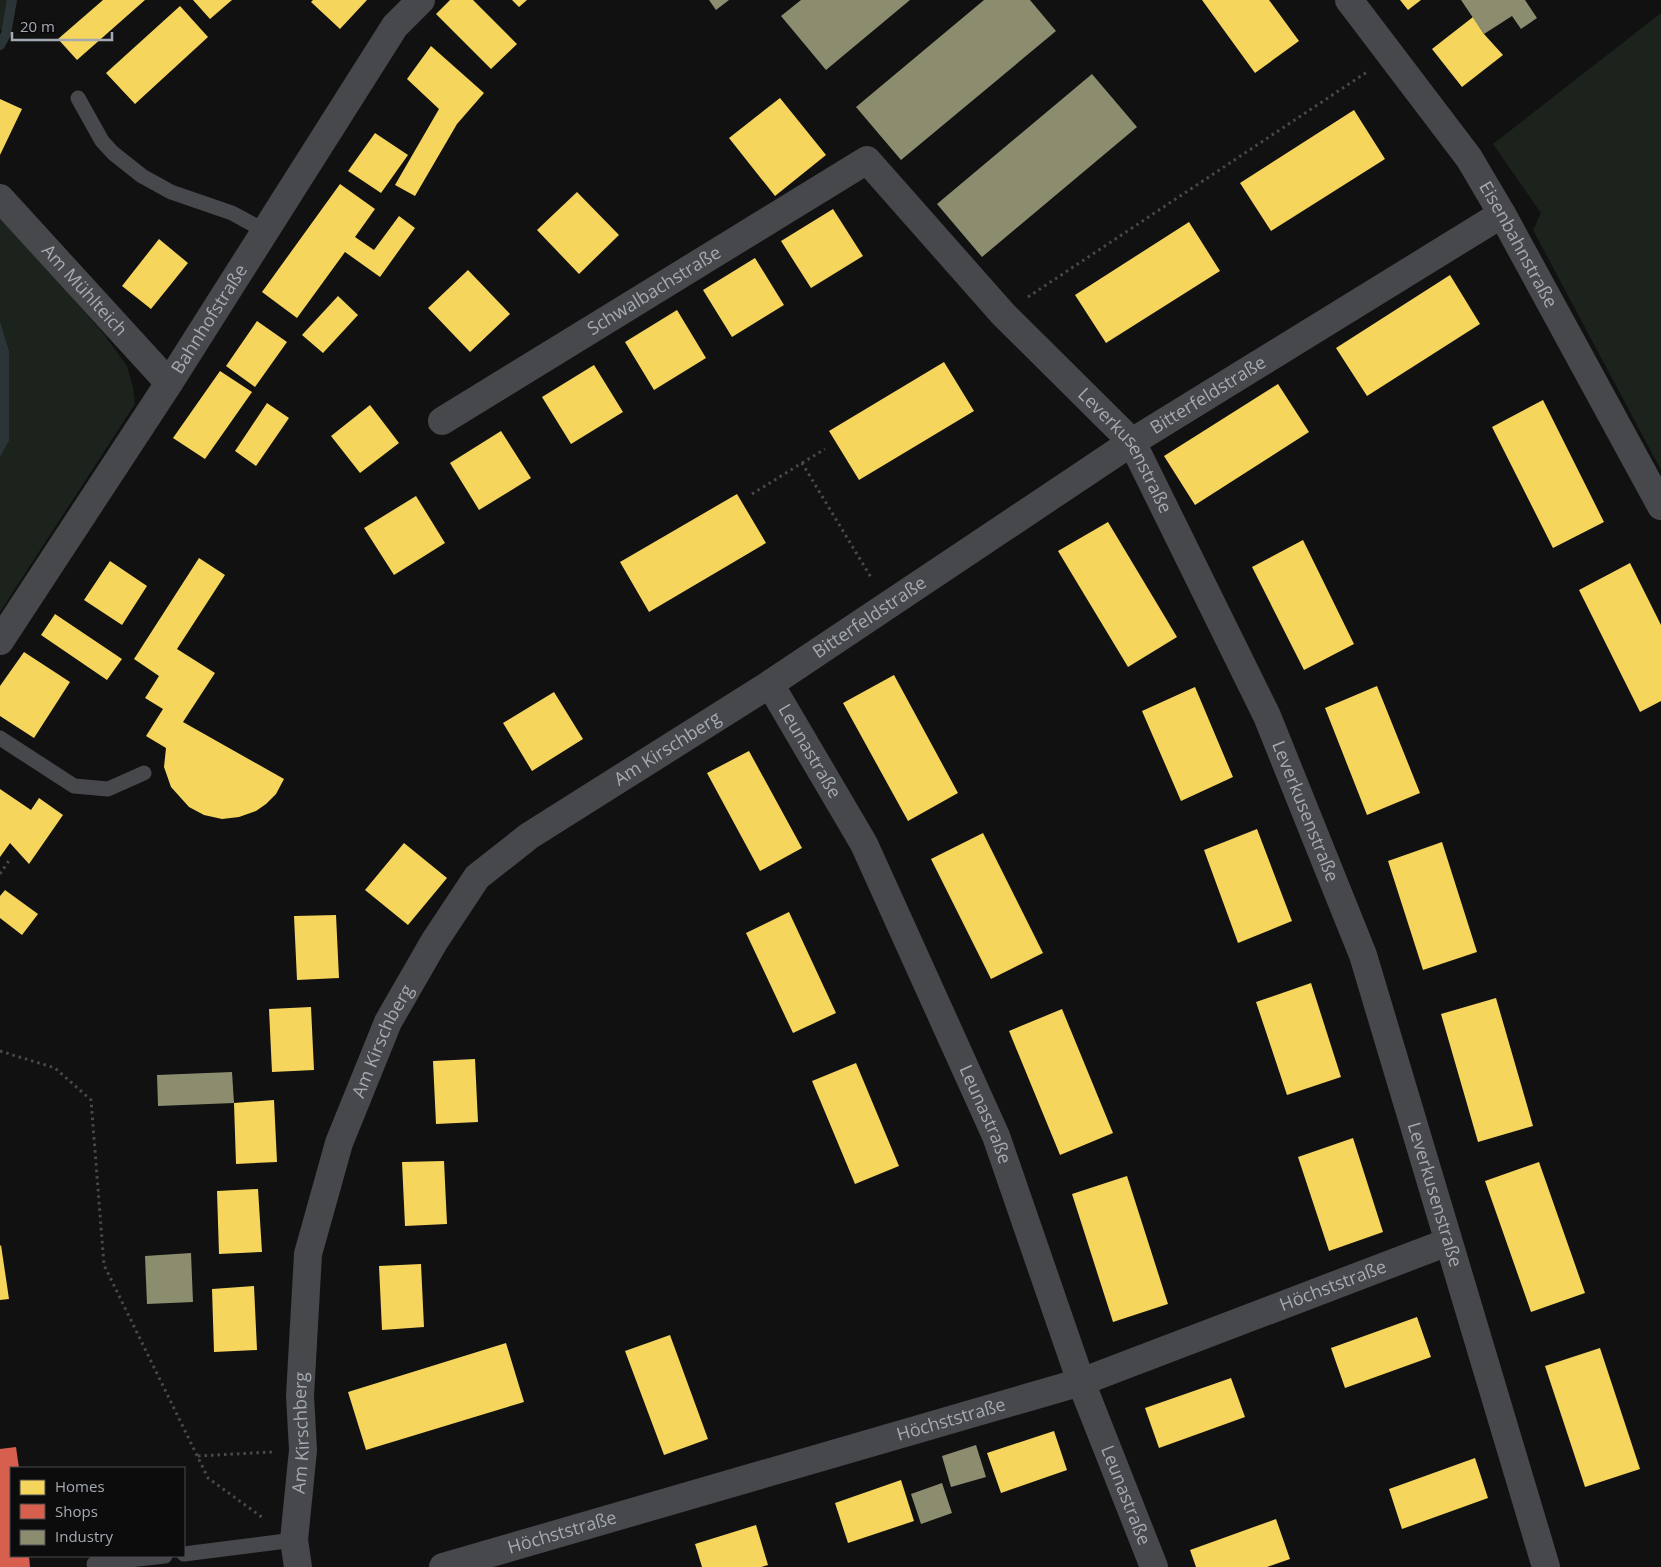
<svg xmlns="http://www.w3.org/2000/svg" width="1661" height="1567" viewBox="0 0 1661 1567" font-family="'Open Sans',sans-serif">
<style>
.green{fill:#1c221c}
.water{fill:#2b3437}
.homes{fill:#f6d55c}
.shops{fill:#d6604d}
.industry{fill:#8c8c6e}
.lines{fill:none;stroke-linecap:round;stroke-linejoin:round}
.stream{stroke:#2b3437;stroke-width:10}
.path{stroke:#48494b;stroke-width:3;stroke-dasharray:2.5 4;stroke-linecap:butt}
.lane{stroke:#46484b;stroke-width:15}
.street{stroke:#46484b;stroke-width:28}
.labels{text-anchor:middle;stroke-width:5;stroke-linejoin:round;paint-order:stroke}
.street-label{font-size:18px;fill:#a4aab1;stroke:#0c0c0d}
</style>
<rect width="100%" height="100%" fill="#111112"/>
<path class="green" d="M0,0H12L6,34L0,29Z
M1661,13V470L1533,230L1541,213L1493,144Z
M0,216L104,334L127,366L133,387L135,404L0,612V457L9,441V351L0,321Z"/>
<path class="water" d="M0,321L9,351V441L0,457Z"/>
<path class="homes" d="M103,0H145L77,60L58,39Z
M193,0H232L210,19Z
M313,0H367L340,29L311,2Z
M450,0H473L517,44L491,69L436,14Z
M512,0H527L519,7Z
M1202,0H1269L1299,41L1255,73Z
M1400,0H1421L1408,10Z
M180,6L208,37L135,104L106,73Z
M1473,17L1484,34L1503,55L1462,87L1432,49Z
M431,46L484,93L457,124L415,196L395,185L439,109L407,79Z
M780,98L826,155L775,196L729,138Z
M0,99L22,109L0,155Z
M1354,110L1385,159L1271,231L1240,183Z
M375,133L408,155L381,193L348,171Z
M340,184L375,209L355,237L374,250L399,216L415,228L380,277L345,252L297,318L262,292Z
M577,192L619,235L579,274L537,230Z
M833,209L863,256L811,288L781,241Z
M1189,222L1220,271L1106,343L1075,295Z
M159,239L188,263L151,309L122,286Z
M755,258L784,305L732,337L703,290Z
M468,270L510,314L470,352L428,308Z
M1450,275L1480,324L1367,396L1336,348Z
M338,296L358,315L323,353L302,335Z
M677,310L706,358L654,390L625,342Z
M257,321L287,342L255,387L226,366Z
M944,362L974,411L859,480L829,431Z
M594,365L623,412L571,444L542,397Z
M220,371L252,392L205,459L173,438Z
M1278,384L1309,432L1195,505L1164,456Z
M1543,400L1604,522L1553,548L1492,427Z
M267,403L289,418L256,466L235,451Z
M370,405L399,443L360,473L331,436Z
M501,431L531,478L479,510L450,463Z
M737,494L766,543L649,612L620,562Z
M416,496L445,543L394,575L364,528Z
M1108,522L1177,637L1128,667L1058,551Z
M1303,540L1354,644L1304,670L1252,567Z
M199,558L225,575L177,649L215,673L183,722L284,779L276,794L266,804L256,811L239,817L222,819L204,815L189,807L171,787L164,767L166,748L146,736L163,709L145,698L159,676L134,659Z
M110,561L147,586L122,625L84,600Z
M1630,563L1661,625V701L1640,712L1579,590Z
M55,614L122,659L107,680L41,635Z
M24,652L70,682L34,738L0,716V686Z
M894,675L958,793L908,821L843,703Z
M1377,686L1420,793L1367,815L1325,708Z
M1195,687L1233,777L1181,801L1142,711Z
M554,692L583,739L532,771L503,723Z
M749,751L802,848L760,871L707,773Z
M0,789L31,810L39,798L63,815L29,864L10,843L0,857Z
M1257,829L1292,921L1238,943L1204,850Z
M983,833L1043,953L991,979L931,859Z
M1442,842L1477,952L1423,970L1388,861Z
M404,843L447,878L408,925L365,890Z
M5,890L38,914L22,935L0,918V896Z
M789,912L836,1013L793,1033L746,933Z
M336,915L339,978L297,980L294,916Z
M1311,983L1341,1077L1287,1095L1256,1002Z
M1496,998L1533,1126L1478,1142L1441,1014Z
M311,1007L314,1070L272,1072L269,1009Z
M1062,1009L1113,1133L1060,1155L1009,1031Z
M475,1059L478,1122L436,1124L433,1061Z
M856,1063L899,1166L855,1184L812,1081Z
M274,1100L277,1162L236,1164L234,1103Z
M1353,1138L1383,1232L1329,1251L1298,1157Z
M444,1161L447,1224L405,1226L402,1162Z
M1539,1162L1585,1293L1531,1312L1485,1181Z
M1127,1176L1168,1304L1113,1322L1072,1194Z
M258,1189L262,1252L219,1254L217,1191Z
M1,1245L9,1299L0,1300V1246Z
M421,1264L424,1327L382,1330L379,1266Z
M254,1286L257,1350L214,1352L212,1289Z
M1417,1317L1431,1357L1345,1388L1331,1348Z
M670,1335L708,1439L664,1455L625,1351Z
M506,1343L524,1402L366,1450L348,1392Z
M1600,1348L1640,1469L1585,1487L1545,1366Z
M1231,1378L1245,1417L1159,1448L1145,1408Z
M1054,1431L1067,1470L1001,1493L987,1453Z
M1475,1458L1488,1498L1402,1529L1389,1489Z
M901,1480L914,1521L848,1543L835,1503Z
M1276,1519L1290,1559L1267,1567H1196L1190,1550Z
M756,1525L768,1565L761,1567H702L695,1544Z"/>
<path class="shops" d="M16,1447L19,1468H11V1556H29L30,1567H0V1449Z"/>
<path class="industry" d="M709,0H729L716,10Z
M801,0H910L826,70L781,16Z
M984,0H1030L1056,31L901,160L856,107Z
M1461,0H1525L1537,18L1521,29L1512,16L1484,34Z
M1092,74L1137,127L982,257L937,204Z
M232,1072L234,1103L158,1106L157,1075Z
M191,1253L193,1302L147,1304L145,1256Z
M976,1445L986,1477L951,1487L942,1456Z
M942,1483L952,1513L921,1524L911,1494Z"/>
<g class="lines">
<path class="stream" d="M0,45L6,34L12,0"/>
<path class="path" d="M1028,297L1367,72
M802,463L825,449
M752,494L802,463L872,579
M0,874L10,859
M0,1051L55,1068L91,1100L104,1265L208,1478L263,1518
M198,1456L272,1452"/>
<path class="lane" d="M78,98L102,141L113,153L142,176L171,192L232,213L265,231
M0,738L74,786L108,789L144,773
M184,1554L294,1540
M94,1564L165,1556"/>
<g class="street">
<path id="s1" d="M1349,0L1469,158L1502,214L1661,506"/>
<path id="s2" d="M0,198L169,383"/>
<path id="s3" d="M442,421L867,160L1003,314L1132,442L1267,716L1363,955L1546,1567"/>
<path id="s4" d="M0,641L169,383L395,26L421,0"/>
<path id="s5" d="M770,684L864,844L996,1136L1081,1382L1154,1567"/>
<path id="s6" d="M298,1567L294,1540L303,1450L300,1396L308,1254L339,1143L388,1022L434,942L477,877L529,836L770,684L1132,442L1502,214"/>
<path id="s7" d="M443,1567L1081,1382L1448,1242"/>
</g>
</g>
<g class="labels">
<g class="street-label">
<text dy="6" stroke="none"><textPath href="#s1" startOffset="298">Eisenbahnstraße</textPath></text>
<text dy="6" stroke="none"><textPath href="#s2" startOffset="125">Am Mühlteich</textPath></text>
<text dy="6" stroke="none"><textPath href="#s3" startOffset="249">Schwalbachstraße</textPath></text>
<text dy="6" stroke="none"><textPath href="#s4" startOffset="384">Bahnhofstraße</textPath></text>
<text dy="6" stroke="none"><textPath href="#s6" startOffset="1606">Bitterfeldstraße</textPath></text>
<text dy="6" stroke="none"><textPath href="#s3" startOffset="889">Leverkusenstraße</textPath></text>
<text dy="6" stroke="none"><textPath href="#s6" startOffset="1201">Bitterfeldstraße</textPath></text>
<text dy="6" stroke="none"><textPath href="#s6" startOffset="960">Am Kirschberg</textPath></text>
<text dy="6" stroke="none"><textPath href="#s5" startOffset="78">Leunastraße</textPath></text>
<text dy="6" stroke="none"><textPath href="#s3" startOffset="1294">Leverkusenstraße</textPath></text>
<text dy="6" stroke="none"><textPath href="#s6" startOffset="540">Am Kirschberg</textPath></text>
<text dy="6" stroke="none"><textPath href="#s5" startOffset="482">Leunastraße</textPath></text>
<text dy="6" stroke="none"><textPath href="#s3" startOffset="1699">Leverkusenstraße</textPath></text>
<text dy="6" stroke="none"><textPath href="#s7" startOffset="934">Höchststraße</textPath></text>
<text dy="6" stroke="none"><textPath href="#s7" startOffset="529">Höchststraße</textPath></text>
<text dy="6" stroke="none"><textPath href="#s6" startOffset="135">Am Kirschberg</textPath></text>
<text dy="6" stroke="none"><textPath href="#s5" startOffset="888">Leunastraße</textPath></text>
<text dy="6" stroke="none"><textPath href="#s7" startOffset="124">Höchststraße</textPath></text>
</g>
</g>
<rect x="10" y="1467" width="175" height="90" fill="#0c0c0d" stroke="#494b4f"/>
<rect x="20" y="1480" width="25" height="15" fill="#f6d55c" stroke="#494b4f"/>
<text x="55" y="1492" font-size="15" fill="#a4aab1">Homes</text>
<rect x="20" y="1504" width="25" height="15" fill="#d6604d" stroke="#494b4f"/>
<text x="55" y="1517" font-size="15" fill="#a4aab1">Shops</text>
<rect x="20" y="1530" width="25" height="15" fill="#8c8c6e" stroke="#494b4f"/>
<text x="55" y="1542" font-size="15" fill="#a4aab1">Industry</text>
<path d="M12 32v8h100v-8" fill="none" stroke="#a4aab1" stroke-width="2.5"/>
<text x="20" y="32" font-size="15" fill="#a4aab1" stroke="#0c0c0d" stroke-width="4" paint-order="stroke">20 m</text>
</svg>
